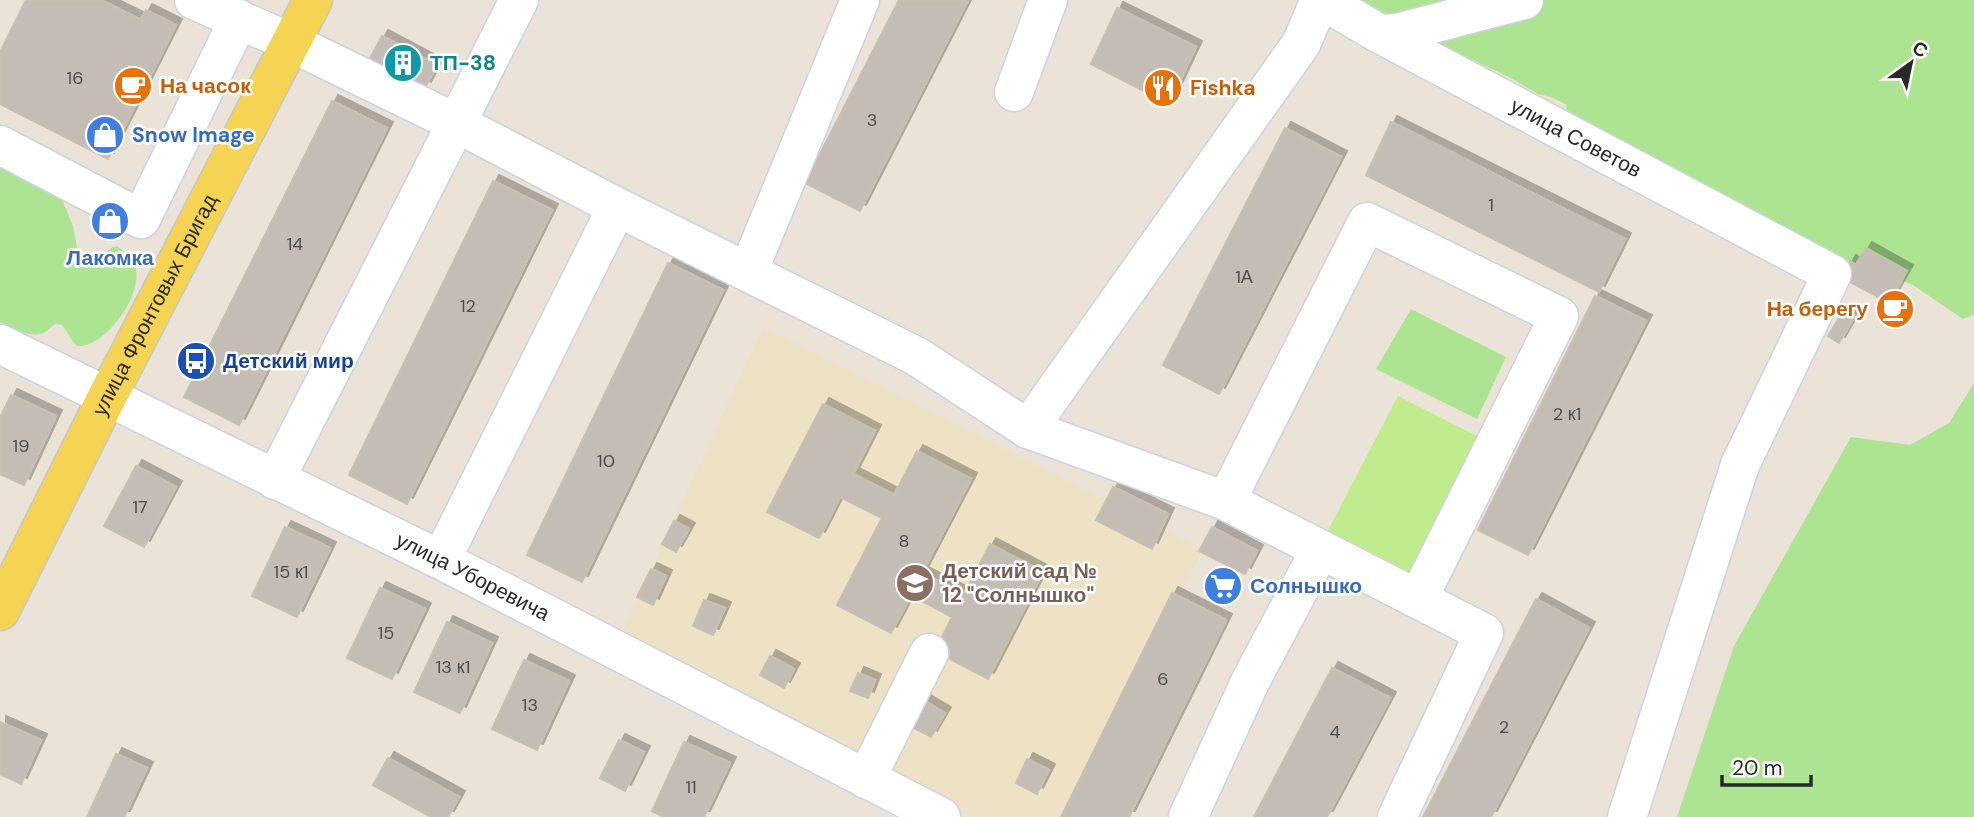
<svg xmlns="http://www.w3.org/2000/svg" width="1974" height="817" viewBox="0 0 1974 817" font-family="'DM Sans',sans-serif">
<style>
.education{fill:#eee2c6}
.green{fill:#ace492}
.pitch{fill:#c1ec8d}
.building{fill:#c3bdb5;stroke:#c6c0b2;stroke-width:2;filter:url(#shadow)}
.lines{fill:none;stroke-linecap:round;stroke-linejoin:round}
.minor-casing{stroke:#ced1e2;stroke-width:41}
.major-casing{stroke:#c7c7c7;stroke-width:41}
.minor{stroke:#fff;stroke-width:38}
.major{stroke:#f5d453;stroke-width:38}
.labels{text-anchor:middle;stroke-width:5;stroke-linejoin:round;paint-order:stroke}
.number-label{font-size:18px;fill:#4f4d4b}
.culture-label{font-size:21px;font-weight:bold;fill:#0d838f;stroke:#fff;text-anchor:start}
.food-label{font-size:21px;font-weight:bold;fill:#c56008;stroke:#fff;text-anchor:start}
.shop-label{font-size:21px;font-weight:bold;fill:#366cbe;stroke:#fff;text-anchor:start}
.street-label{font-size:21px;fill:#282828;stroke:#fff}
.transit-label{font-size:21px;font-weight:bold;fill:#164399;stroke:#fff;text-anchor:start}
.education-label{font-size:21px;font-weight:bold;fill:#785e54;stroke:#fff;text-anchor:start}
</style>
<defs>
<filter id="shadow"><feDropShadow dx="6" dy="-6" stdDeviation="0" flood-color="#0004"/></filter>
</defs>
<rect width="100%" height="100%" fill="#ebe3d8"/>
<path class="education" d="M763,327L1204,549L1059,817H972L617,643Z"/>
<path class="green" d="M1362,0H1974V315L1963,319L1913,285L1899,279L1851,264L1824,248L1809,246L1562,130L1567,105L1551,97L1538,94L1509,77L1460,54Z
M0,158L59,192L73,226L78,253L93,262C103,258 106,248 117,246C123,251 132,258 135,266C145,293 105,349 77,346C70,339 68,332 62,325L55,324C50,328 45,333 40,334C26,337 11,328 0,322Z
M1411,309L1506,357L1477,419L1376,369Z
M1974,383V817H1677L1734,646L1851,437L1910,445L1949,423Z"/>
<path class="pitch" d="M1398,396L1481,438L1408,578L1325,536Z"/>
<path class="building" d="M26,0H101L141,20L146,10L176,25L108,159L0,104V52Z
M899,0H968L860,211L805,183Z
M1117,8L1196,47L1169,104L1091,64Z
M382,36L437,65L425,88L369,60Z
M332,101L387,128L239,425L184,397Z
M1391,122L1625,239L1599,292L1366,175Z
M1285,128L1341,157L1219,394L1163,365Z
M493,181L552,210L407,504L349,475Z
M99,207L128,221L122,236L92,221Z
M1866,248L1907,271L1889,303L1841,277L1850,261L1856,265Z
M668,263L723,290L582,582L527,555Z
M1595,296L1646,321L1528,555L1478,530Z
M1842,313L1853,319L1839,343L1828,336Z
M11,395L56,416L24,485L0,474V418Z
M823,404L875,431L853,474L894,495L917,451L971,479L922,573L964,594L990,544L1043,572L988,679L935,651L952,617L911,595L891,633L837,605L882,518L840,497L819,538L767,512Z
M136,466L176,487L144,547L104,526Z
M1113,487L1168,514L1152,549L1096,520Z
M674,521L689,529L676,552L662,544Z
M285,527L330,548L297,617L252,596Z
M1212,527L1257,551L1245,574L1199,551Z
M651,569L666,576L653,605L637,597Z
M380,588L425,609L392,679L347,658Z
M1172,593L1226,620L1129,817H1061Z
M1536,599L1589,628L1491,817H1423Z
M704,600L725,608L713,635L693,626Z
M447,622L492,643L460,713L414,692Z
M770,656L794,669L784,688L760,675Z
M524,660L569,681L537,750L492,729Z
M1332,668L1390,698L1327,817H1254Z
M858,673L875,680L868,698L850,691Z
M923,700L945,713L931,737L909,725Z
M0,722L41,740L21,784L0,774Z
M619,740L644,752L625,791L600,778Z
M684,742L730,763L704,817H664L652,811Z
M116,754L147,768L124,817H87Z
M388,758L459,797L448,817H431L373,785Z
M1027,759L1049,770L1037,794L1016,783Z"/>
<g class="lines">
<defs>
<g id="minor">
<path d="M194,0L292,43L456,123L617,207L916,356L1028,429L1226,501L1484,633L1397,817"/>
<path id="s1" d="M1322,0L1380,34L1832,274L1740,465L1627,817"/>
<path d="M1380,34L1397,33L1524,0"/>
<path d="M1014,92L1048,0"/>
<path d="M0,145L141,219L239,19"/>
<path d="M748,272L860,0"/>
<path id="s2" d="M0,344L441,560L941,817"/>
<path d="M1028,429L1301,44L1320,0"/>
<path d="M275,480L519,0"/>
<path d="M1226,501L1367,222L1559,316L1418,599"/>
<path d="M441,560L617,207"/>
<path d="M866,779L929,653"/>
<path d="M1188,817L1250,682L1320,550"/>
</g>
<g id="major">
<path id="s3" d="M0,611L107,397L313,0"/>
</g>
</defs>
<use href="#minor" class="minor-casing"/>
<use href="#major" class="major-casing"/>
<use href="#minor" class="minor"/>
<use href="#major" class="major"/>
</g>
<defs>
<symbol id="building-disc" viewBox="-11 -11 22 22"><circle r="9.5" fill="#0f9aa8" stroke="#fff"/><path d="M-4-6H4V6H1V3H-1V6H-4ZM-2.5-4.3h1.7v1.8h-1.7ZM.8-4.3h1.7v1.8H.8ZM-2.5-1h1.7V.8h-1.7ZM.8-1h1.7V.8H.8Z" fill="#fff"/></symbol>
<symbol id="cafe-disc" viewBox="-11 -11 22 22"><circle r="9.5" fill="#e8710a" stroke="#fff"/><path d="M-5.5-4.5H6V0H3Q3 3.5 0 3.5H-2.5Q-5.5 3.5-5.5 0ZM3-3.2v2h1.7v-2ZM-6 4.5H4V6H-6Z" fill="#fff"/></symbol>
<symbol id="restaurant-disc" viewBox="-11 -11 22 22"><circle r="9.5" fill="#e8710a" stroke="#fff"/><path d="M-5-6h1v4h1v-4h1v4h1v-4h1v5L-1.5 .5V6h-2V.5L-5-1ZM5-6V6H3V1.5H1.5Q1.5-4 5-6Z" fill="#fff"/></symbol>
<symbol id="shop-disc" viewBox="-11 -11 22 22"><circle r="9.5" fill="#3f7fe0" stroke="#fff"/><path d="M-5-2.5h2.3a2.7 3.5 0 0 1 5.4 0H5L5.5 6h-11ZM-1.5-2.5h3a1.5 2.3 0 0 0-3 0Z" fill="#fff"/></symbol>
<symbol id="bus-disc" viewBox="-11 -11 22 22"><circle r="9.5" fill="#1a4fb4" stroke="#fff"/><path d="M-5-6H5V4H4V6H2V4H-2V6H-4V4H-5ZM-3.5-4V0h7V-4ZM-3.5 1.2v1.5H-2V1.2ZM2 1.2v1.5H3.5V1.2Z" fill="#fff"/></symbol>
<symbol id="school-disc" viewBox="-11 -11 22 22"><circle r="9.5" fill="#8d6e63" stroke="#fff"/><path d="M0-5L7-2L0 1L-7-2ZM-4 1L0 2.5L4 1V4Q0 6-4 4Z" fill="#fff"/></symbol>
<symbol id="supermarket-disc" viewBox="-11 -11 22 22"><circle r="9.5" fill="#3f7fe0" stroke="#fff"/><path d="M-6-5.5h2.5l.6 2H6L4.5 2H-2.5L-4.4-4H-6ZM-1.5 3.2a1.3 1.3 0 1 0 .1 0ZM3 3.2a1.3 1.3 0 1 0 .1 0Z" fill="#fff"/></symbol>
</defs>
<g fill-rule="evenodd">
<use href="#building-disc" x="381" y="41" width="44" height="44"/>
<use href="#cafe-disc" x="111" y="64" width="44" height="44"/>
<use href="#restaurant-disc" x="1141" y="66" width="44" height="44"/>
<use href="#shop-disc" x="83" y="113" width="44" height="44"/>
<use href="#shop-disc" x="88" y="199" width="44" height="44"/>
<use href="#cafe-disc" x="1873" y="287" width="44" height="44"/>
<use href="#bus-disc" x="174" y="339" width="44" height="44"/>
<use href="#school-disc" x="893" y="561" width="44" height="44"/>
<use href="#supermarket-disc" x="1201" y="564" width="44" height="44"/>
</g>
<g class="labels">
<g class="number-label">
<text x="75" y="84">16</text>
<text x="872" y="126">3</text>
<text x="1491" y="211">1</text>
<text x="295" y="250">14</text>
<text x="1244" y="283">1А</text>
<text x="468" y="312">12</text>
<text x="1567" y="420">2 к1</text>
<text x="21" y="452">19</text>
<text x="606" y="467">10</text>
<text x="140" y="513">17</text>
<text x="904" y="547">8</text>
<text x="291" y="578">15 к1</text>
<text x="386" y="639">15</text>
<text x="453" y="673">13 к1</text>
<text x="1163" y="685">6</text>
<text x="530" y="711">13</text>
<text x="1504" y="733">2</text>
<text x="1335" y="738">4</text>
<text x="691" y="793">11</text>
</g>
<g class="culture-label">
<text x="430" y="70">ТП-38</text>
</g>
<g class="food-label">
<text x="160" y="93">На часок</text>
<text x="1190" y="95">Fishka</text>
<text x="1868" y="316" text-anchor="end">На берегу</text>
</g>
<g class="shop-label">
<text x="132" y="142">Snow Image</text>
<text x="110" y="265" text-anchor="middle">Лакомка</text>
<text x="1250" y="593">Солнышко</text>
</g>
<g class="street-label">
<text dy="7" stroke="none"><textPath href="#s1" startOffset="289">улица Советов</textPath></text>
<text dy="7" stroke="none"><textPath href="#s3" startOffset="343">улица Фронтовых Бригад</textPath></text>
<text dy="7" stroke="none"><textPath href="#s2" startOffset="527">улица Уборевича</textPath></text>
</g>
<g class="transit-label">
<text x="223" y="368">Детский мир</text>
</g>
<g class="education-label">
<text x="942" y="578">Детский сад №<tspan x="942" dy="24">12 "Солнышко"</tspan></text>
</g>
</g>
<g transform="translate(1911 63) rotate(33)" stroke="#ffffff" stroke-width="5" paint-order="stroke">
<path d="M0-5L12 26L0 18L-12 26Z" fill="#282828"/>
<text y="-10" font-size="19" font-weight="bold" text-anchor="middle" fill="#282828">С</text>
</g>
<path d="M1722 775v10h89v-10" fill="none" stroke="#282828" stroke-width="3.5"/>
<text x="1732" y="775" font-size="21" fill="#282828" stroke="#ffffff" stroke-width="5" paint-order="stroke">20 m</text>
</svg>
